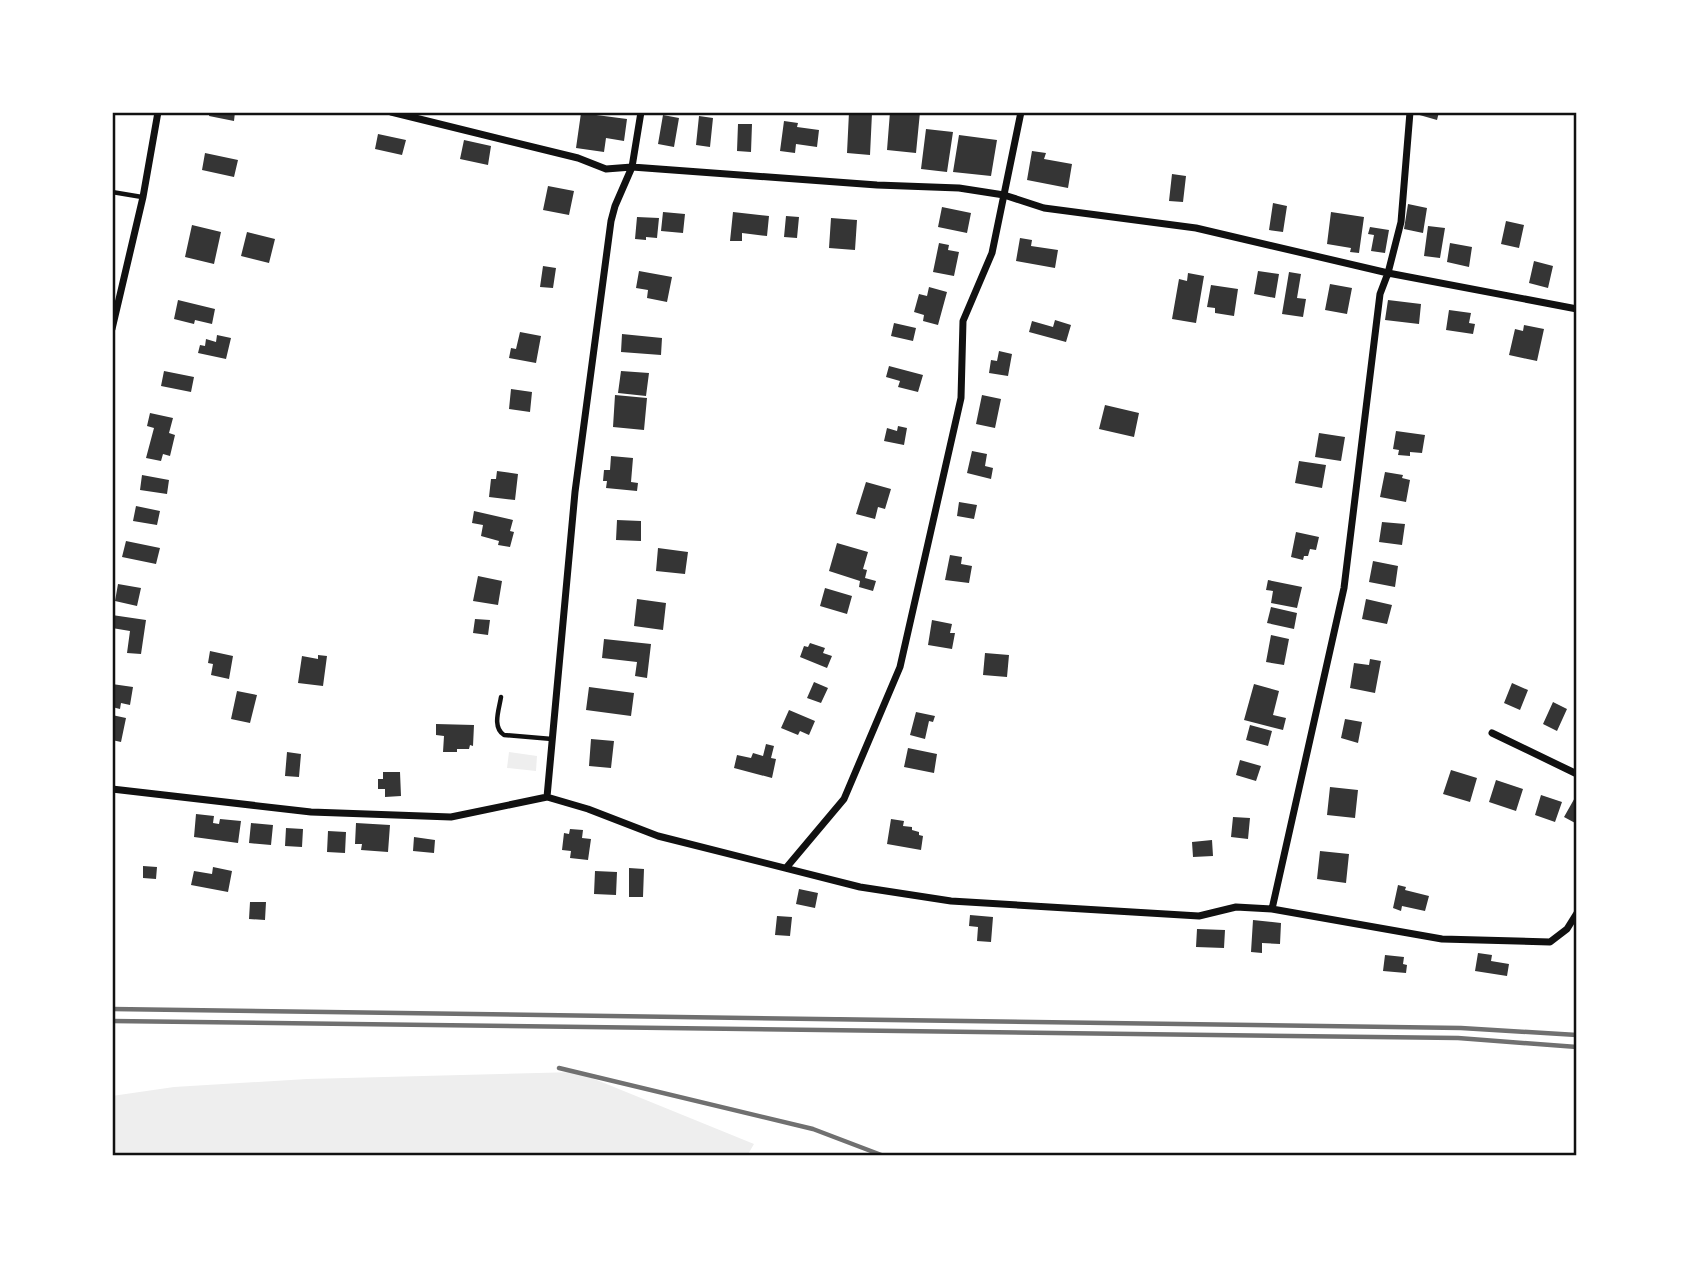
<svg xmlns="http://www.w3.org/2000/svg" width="1689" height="1268" viewBox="0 0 1689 1268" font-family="Arial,sans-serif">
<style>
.green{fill:#eee}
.building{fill:#353535}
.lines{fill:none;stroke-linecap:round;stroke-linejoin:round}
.service{stroke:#111;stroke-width:4.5}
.minor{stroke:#111;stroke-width:7}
.rail{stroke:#707070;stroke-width:4.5}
.neatline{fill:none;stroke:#111;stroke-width:2.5}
</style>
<rect width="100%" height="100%" fill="#fff"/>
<path class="green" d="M509,752L537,756L536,771L507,768Z
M577,1072L754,1144L747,1156H112V1096L174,1087L307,1079Z"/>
<path class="building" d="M210,112H235L234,121L209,116Z
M849,112L872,113L870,155L847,153Z
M890,112H920L916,153L887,150Z
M1417,112H1439L1437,120L1416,114Z
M581,113L627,119L624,141L606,138L604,152L576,148Z
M663,115L679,118L674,147L658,144Z
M699,116L713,118L710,147L696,145Z
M784,121L798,123L797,127L819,130L817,147L796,144L795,153L780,151Z
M738,124H752L751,152L737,151Z
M926,129L953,132L947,172L921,169Z
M378,134L406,140L402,155L375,149Z
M959,135L997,140L991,176L953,172Z
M464,140L491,146L488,165L460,159Z
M1032,151L1046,153L1044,159L1072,164L1068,188L1027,180Z
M205,153L238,160L234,177L202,170Z
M1172,174L1186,176L1183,202L1169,201Z
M548,186L574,191L569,215L543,210Z
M1273,203L1287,206L1283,232L1269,230Z
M1408,204L1427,208L1423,233L1404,229Z
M942,207L971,213L967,233L938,227Z
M663,212L685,214L683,233L661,231Z
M733,212L769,216L767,236L742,233V241H730Z
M1331,212L1364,217L1359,253L1350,252L1351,248L1327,244Z
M786,216L799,217L797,238L784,237Z
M637,217L659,218L657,238L646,237V240L635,239Z
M831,218L857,220L855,250L829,248Z
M1506,221L1524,225L1519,248L1501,244Z
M192,225L221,232L214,264L185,257Z
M1428,226L1445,228L1440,258L1424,256Z
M1370,227L1389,230L1385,253L1371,251L1374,235L1368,234Z
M247,232L275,239L269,263L241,256Z
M1020,238L1032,240L1031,246L1058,250L1055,268L1016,261Z
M939,243L949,245L948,250L959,252L954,276L933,272Z
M1450,243L1472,247L1469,267L1447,262Z
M1534,261L1553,266L1548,288L1529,283Z
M543,266L556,268L553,288L540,287Z
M639,271L672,277L667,302L647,298L648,290L636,288Z
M1258,271L1279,274L1275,298L1254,294Z
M1289,272L1301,274L1297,298L1306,299L1303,317L1282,314Z
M1188,273L1204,276L1196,323L1172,319L1179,279L1187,281Z
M1330,284L1352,288L1347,314L1325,310Z
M1211,285L1238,289L1234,316L1215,313V308L1207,307Z
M929,287L947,292L938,325L923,321L924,315L914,312L919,294L927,296Z
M178,300L215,309L212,324L195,320L194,324L174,319Z
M1388,300L1421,304L1419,324L1385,320Z
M1449,310L1471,313L1469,323L1475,324L1473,334L1446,330Z
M1055,320L1071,325L1066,342L1029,332L1032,321L1053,327Z
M894,323L916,328L913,341L891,336Z
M1524,325L1544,329L1537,361L1509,355L1515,329L1523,331Z
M520,332L541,336L536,363L509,358L511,348L516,349Z
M622,334L662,338L661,355L621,352Z
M217,335L231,338L226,359L198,353L200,345L205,346L206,339L216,342Z
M999,351L1012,354L1008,376L989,373L991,360L997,361Z
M889,366L923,375L918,392L898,387L900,381L886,377Z
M164,371L194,377L191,392L161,386Z
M621,371L649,373L646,396L618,393Z
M511,389L532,392L530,412L509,409Z
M615,395L647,398L644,430L613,427Z
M982,395L1001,399L995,428L976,424Z
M1105,405L1139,413L1134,437L1099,429Z
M150,413L173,418L169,433L175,435L170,456L163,454L161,461L146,458L154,428L147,426Z
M898,426L907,428L904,445L884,441L887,428L897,431Z
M1396,431L1425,435L1422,453L1410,452V456L1398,455L1399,450L1393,449Z
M1319,433L1345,437L1341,461L1315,457Z
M972,451L987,454L985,466L993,468L991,479L967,473Z
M611,456L633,458L631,482L638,483L637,491L606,488L607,481H603L604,470H610Z
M1299,461L1326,465L1322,488L1295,483Z
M497,471L518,474L515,500L489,497L491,479H496Z
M1385,472L1403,475L1402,478L1410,480L1406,502L1380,497Z
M142,475L169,480L167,494L140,490Z
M866,482L891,489L885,509L878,507L875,519L856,514Z
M959,502L977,505L974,519L957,516Z
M136,506L160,511L157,525L133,521Z
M474,511L513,520L510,531L514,532L510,547L498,545L499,541L481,536L483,525L472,523Z
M617,520L641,521V541L616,540Z
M1382,522L1405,524L1402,545L1379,542Z
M1296,532L1319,537L1316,550L1310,549L1308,556H1304L1303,560L1291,557Z
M126,541L160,548L156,564L122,557Z
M837,543L868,552L863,569L867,570L865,578L876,581L873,591L859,587L860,581L829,571Z
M658,548L688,552L685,574L656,571Z
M950,555L962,557L961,564L972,566L969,583L945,580Z
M1373,561L1398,566L1395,587L1369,582Z
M478,576L502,581L498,605L473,601Z
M1268,580L1302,587L1297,608L1271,603L1273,591L1266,590Z
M118,584L141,588L137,606L115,601Z
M825,588L852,596L847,614L820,606Z
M637,599L666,603L663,630L634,626Z
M1366,599L1392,605L1387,624L1362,619Z
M1271,607L1297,613L1294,629L1267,623Z
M112,615L146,620L141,654L127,653L130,631L112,628Z
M475,619L490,620L488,635L473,633Z
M932,620L952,624L950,633H955L952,649L928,645Z
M1271,635L1289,639L1284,665L1266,662Z
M604,639L651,644L647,678L635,676L637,662L602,658Z
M810,643L825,648L823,653L832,656L827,668L800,657L804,646L808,647Z
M210,651L233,656L229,679L211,675L213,664L208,663Z
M985,653L1009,655L1007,677L983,675Z
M318,655L327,656L323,686L298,683L302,656L318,659Z
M1370,659L1381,661L1375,693L1350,688L1354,663L1369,665Z
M814,682L828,688L821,703L807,698Z
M1512,683L1528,690L1520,710L1504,703Z
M112,684L133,687L130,705L121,703L120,709L112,707Z
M1254,684L1279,691L1273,715L1286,718L1283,730L1244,720Z
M589,687L634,693L631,716L586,710Z
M237,691L257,695L250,723L231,719Z
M1553,702L1567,709L1557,731L1543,724Z
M789,710L815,721L809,735L800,731L798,735L781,728Z
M916,712L935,716L933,722L929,721L925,739L910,735Z
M112,715L126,718L121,742L112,740Z
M1345,719L1362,722L1358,743L1341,738Z
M436,724L474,725L473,746L470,745L469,749H457V752H443L444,736L436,735Z
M1250,725L1272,731L1268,746L1246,740Z
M591,739L614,741L611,768L589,766Z
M766,744L774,746L771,758L776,759L772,778L734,768L737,755L751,758L753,753L763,756Z
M908,748L937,754L934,773L904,767Z
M287,752L301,754L299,777L285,776Z
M1240,760L1261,766L1256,781L1236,775Z
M1451,770L1477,778L1470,802L1443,794Z
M383,772H400L401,796L385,797V789H378V779H383Z
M1496,780L1523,789L1516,811L1489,802Z
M1330,787L1358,790L1355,818L1327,815Z
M1577,794V824L1564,817Z
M1541,795L1562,802L1555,822L1535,815Z
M196,814L214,816L213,823L219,824L220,819L241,821L238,843L194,837Z
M1233,817L1250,818L1248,839L1231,837Z
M891,819L904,821L903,826L912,827V830L919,832V835L923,836L921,850L887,844Z
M251,823L273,825L271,845L249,843Z
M356,823L390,825L388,852L361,850L362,844H355Z
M286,828L303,829L302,847L285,846Z
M570,829L583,830L582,838L591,839L588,860L570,858L571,851L562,850L564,833L569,834Z
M328,831L346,832L345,853L327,852Z
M414,837L435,840L434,853L413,851Z
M1212,840L1213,856L1193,857L1192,842Z
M1320,851L1349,854L1346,883L1317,879Z
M143,866L157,867L156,879L143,878Z
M213,867L232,871L228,892L191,885L194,871L212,874Z
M629,868L644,869L643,897H629Z
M595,871L617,872L616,895L594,894Z
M1398,885L1406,887L1405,890L1429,896L1425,911L1402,906L1401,911L1393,908Z
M799,889L818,893L815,908L796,904Z
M250,902H266L265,920L249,919Z
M970,915L993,917L991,942L977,941L978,927L969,926Z
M777,916L792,917L790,936L775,935Z
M1253,920L1281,923L1280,944L1262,943V953L1251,952Z
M1197,929L1225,930L1224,948L1196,947Z
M1478,953L1492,955L1491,961L1509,964L1507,976L1475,971Z
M1385,955L1404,957L1403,964L1407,965L1406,973L1383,971Z"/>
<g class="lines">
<path class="service" d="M112,192L142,197
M501,697C499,710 492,727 504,735L552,739"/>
<path class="minor" d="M391,112L578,158L606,169L632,167L877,185L959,188L1004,195L1044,208L1196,228L1388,273L1577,309
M112,329L143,197L158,112
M1492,733L1577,774
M112,789L311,812L451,817L547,797L588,809L658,836L860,887L951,901L1199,916L1236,907L1272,909L1442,939L1550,942L1567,929L1577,913
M547,797L575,492L611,221L615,206L632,167L641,112
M786,868L844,799L900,667L961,398L963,321L992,253L1021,112
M1272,909L1344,588L1380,294L1388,273L1401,222L1410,112"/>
<path class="rail" d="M112,1009L1461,1028L1577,1035
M112,1021L1458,1038L1577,1047
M559,1068L813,1129L884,1156"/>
</g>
<rect width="1689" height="1268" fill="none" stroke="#ffffff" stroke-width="228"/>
<rect x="114" y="114" width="1461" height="1040" class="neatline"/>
</svg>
